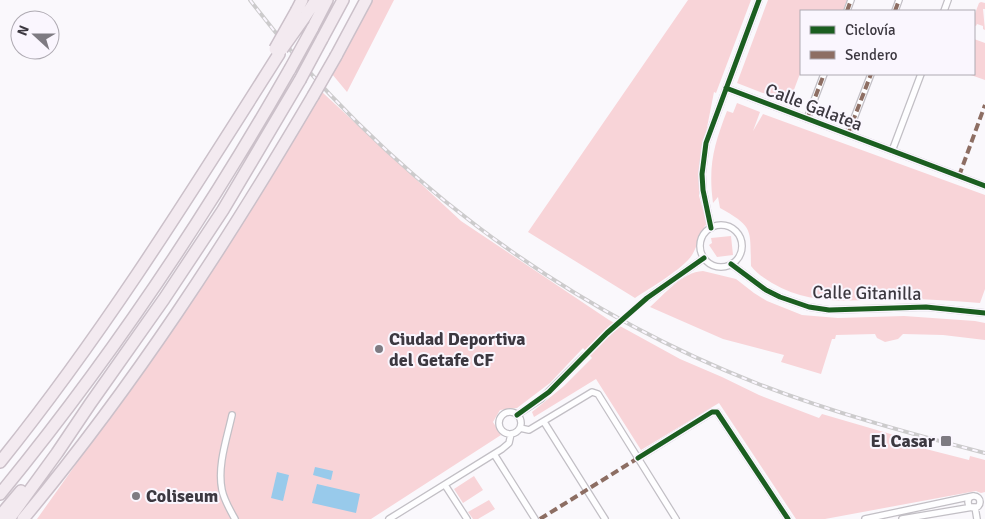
<svg xmlns="http://www.w3.org/2000/svg" width="985" height="519" viewBox="0 0 985 519" font-family="Signika,sans-serif">
<style>
.green{fill:#f8d4d8}
.water{fill:#98caeb}
.lines{fill:none;stroke-linecap:round;stroke-linejoin:round}
.street-tunnel{stroke:#d4d2d6;stroke-width:5.5;stroke-dasharray:5.5 3;stroke-linecap:butt}
.street-casing{stroke:#c2bfc5;stroke-width:8}
.highway-casing{stroke:#cbc0c9;stroke-width:14}
.street{stroke:#fefeff;stroke-width:5.5}
.highway{stroke:#f3eaf0;stroke-width:11}
.rail-casing{stroke:#cccbcc;stroke-width:4}
.rail{stroke:#faf6fe;stroke-width:2;stroke-dasharray:5.5;stroke-linecap:butt}
.highway-bridge-casing{stroke:#cbc0c9;stroke-width:14;stroke-linecap:butt}
.highway-bridge{stroke:#f3eaf0;stroke-width:11}
.quiet{stroke:#8d6e63;stroke-width:4;stroke-dasharray:8 4;stroke-linecap:butt}
.cycleway-casing{stroke:#faf6fe;stroke-width:8}
.cycleway{stroke:#1b5e20;stroke-width:5}
.poi-dot{fill:#7e7b82;stroke:#faf6fe;stroke-width:2}
.labels{text-anchor:middle;stroke-width:4;stroke-linejoin:round;paint-order:stroke}
.street-label{font-size:18px;fill:#3c3840;stroke:#faf6fe}
.poi-label{font-size:18px;font-weight:bold;fill:#3c3840;stroke:#faf6fe;text-anchor:start}
</style>
<rect width="100%" height="100%" fill="#faf8fc"/>
<path class="green" d="M369,0H394L347,92L332,74Z
M688,0H751L716,93L714,92L699,168V196L707,223C700,233 698,245 692,255C683,269 650,288 635,298L528,232Z
M768,0H847L843,11H801V71L789,103L737,83Z
M981,2L985,3V9H983L985,30L983,29V26L977,24L976,26L974,25V16L979,3Z
M974,39L985,43V80L968,74H974Z
M322,92L461,221L609,320L680,359L722,377L759,395L819,418L822,414L918,442V447L969,460L970,456L985,460V492L981,493L976,491L825,519H796L719,403L641,450L596,379L534,417L532,412L564,386L592,358L583,348L550,383L517,408L500,410L493,422L501,435L371,519H37L184,312Z
M737,103L760,112L753,131L763,114L985,195V289L980,303C954,301 929,299 903,299C856,299 815,308 772,283C764,278 756,273 751,266C750,229 754,227 720,208L718,197L713,203C708,165 714,145 727,111L733,113Z
M731,236L733,255L717,257L709,245L712,243L711,238Z
M703,271L736,279L754,293L767,301L802,315L838,318L904,316L975,321L985,323V340L943,335L903,334L898,339L885,342L877,338L875,334L836,335L835,339H832L821,374L781,362L784,355L723,339L650,307C665,294 682,272 703,271Z
M474,476L483,490L463,503L454,489Z
M489,500L495,509L478,519H473L468,512Z"/>
<path class="water" d="M315,467L333,471L331,480L313,475Z
M277,472L289,475L283,501L271,498Z
M317,484L360,494L356,513L312,503Z"/>
<g class="lines">
<path class="street-tunnel" d="M584,356L647,298"/>
<defs>
<path id="street" d="M847,11L851,0
M895,11L899,0
M944,11L948,0
M726,88L985,186
M807,119L824,74
M848,134L871,74
M892,151L921,74
M700 246a21 21 0 1 1 42 0a21 21 0 1 1-42 0Z
M711,228L703,190L702,174L706,143L759,0
M731,264L766,290L780,297L809,307L829,310L926,307L985,313
M647,298L704,258
M499 423a11 11 0 1 1 22 0a11 11 0 1 1-22 0Z
M232,415C227,438 217,466 222,490C224,500 230,510 235,519
M517,415L541,399L584,356
M544,422L605,519
M520,428L529,430L592,392L598,394L676,519
M494,454L535,519
M638,458L712,412H717L788,519
M445,485L467,519
M968 502a6 6 0 1 1 12 0a6 6 0 1 1-12 0Z
M975,507L977,519
M389,519L502,449L509,443L511,434
M865,519L973,496
M902,519L973,507"/>
<path id="highway" d="M297,10L302,0
M304,18L316,0
M312,29L327,0
M322,39L343,0
M336,56L366,0
M0,462C104,333 191,193 279,54
M0,494C109,361 205,218 290,69
M0,516L21,491
M9,519L57,453L90,404L164,299L223,210L300,80
M23,519C133,387 226,244 313,96"/>
</defs>
<use href="#street" class="street-casing"/>
<use href="#highway" class="highway-casing"/>
<use href="#street" class="street"/>
<use href="#highway" class="highway"/>
<defs>
<path id="rail" d="M250,0C379,170 557,305 756,383C831,412 908,433 985,453"/>
</defs>
<use href="#rail" class="rail-casing"/>
<use href="#rail" class="rail"/>
<defs>
<path id="highway-bridge" d="M275,49L297,10
M282,49L304,18
M290,69L312,29
M300,80L322,39
M313,96L336,56"/>
</defs>
<use href="#highway-bridge" class="highway-bridge-casing"/>
<use href="#highway-bridge" class="highway-bridge"/>
<path class="quiet" d="M847,11L851,0
M895,11L899,0
M807,119L824,74
M848,134L871,74
M959,176L985,105
M540,519L638,458"/>
<defs>
<path id="cycleway" d="M726,88L985,186
M711,228L703,190L702,174L706,143L759,0
M731,264L766,290L780,297L809,307L829,310L926,307L985,313
M517,415L549,392L607,333L647,298L704,258
M638,458L712,412H717L788,519"/>
</defs>
<use href="#cycleway" class="cycleway-casing"/>
<use href="#cycleway" class="cycleway"/>
</g>
<g class="poi-dot">
<circle cx="379" cy="349" r="5"/>
<rect x="940" y="435" width="12" height="12" rx="2.5"/>
<circle cx="136" cy="496" r="5"/>
</g>
<g class="labels">
<g class="street-label">
<text transform="translate(814 107) rotate(21)" y="6">Calle Galatea</text>
<text transform="translate(867 293) rotate(1)" y="6">Calle Gitanilla</text>
</g>
<g class="poi-label">
<text x="389" y="345">Ciudad Deportiva<tspan x="389" dy="21">del Getafe CF</tspan></text>
<text x="935" y="447" text-anchor="end">El Casar</text>
<text x="146" y="502">Coliseum</text>
</g>
</g>
<rect x="800" y="10" width="175" height="65" fill="#faf6fe" stroke="#aeaab2"/>
<rect x="810" y="26" width="25" height="8" fill="#1b5e20" stroke="#aeaab2"/>
<text x="845" y="35" font-size="15" fill="#3c3840">Ciclovía</text>
<rect x="810" y="51" width="25" height="8" fill="#8d6e63" stroke="#aeaab2"/>
<text x="845" y="60" font-size="15" fill="#3c3840">Sendero</text>
<g transform="translate(35 35) rotate(291)"><circle r="24" fill="#faf6fe" stroke="#aeaab2"/>
<path d="M0-4L9 19L0 12L-9 19Z" fill="#7e7b82"/>
<text y="-8" font-size="14" font-weight="bold" text-anchor="middle" fill="#3c3840">N</text>
</g>
</svg>
